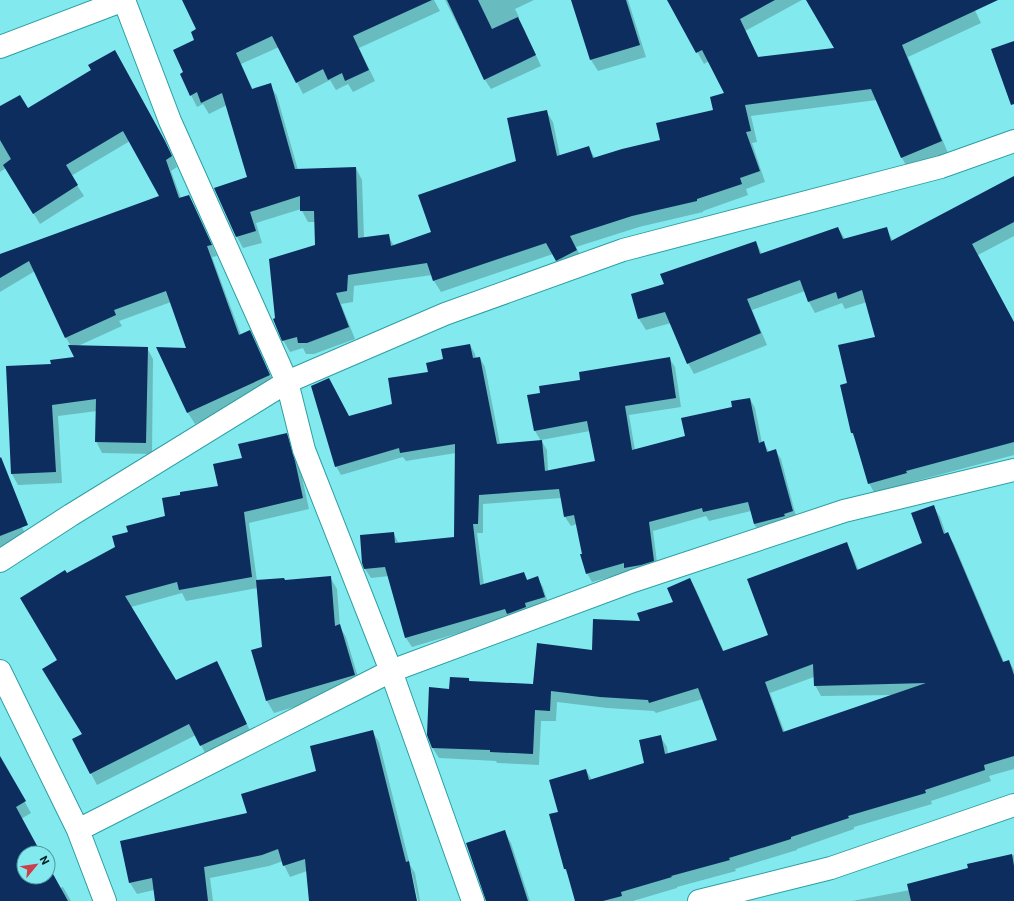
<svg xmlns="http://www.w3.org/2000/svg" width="1014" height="901" viewBox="0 0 1014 901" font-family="Roboto,sans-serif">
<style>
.shadow{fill:#0003;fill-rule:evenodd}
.building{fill:#0e2d5f;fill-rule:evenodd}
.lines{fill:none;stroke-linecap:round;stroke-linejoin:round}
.minor-casing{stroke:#2e9ea3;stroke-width:24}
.tertiary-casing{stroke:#2e9ea3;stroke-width:24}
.minor{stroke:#fff;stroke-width:22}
.tertiary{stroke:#fff;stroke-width:22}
</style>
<rect width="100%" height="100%" fill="#82eaef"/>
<path class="shadow" d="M201,0H434L440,11L359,48L375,81L353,92L348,84L336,90L330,80L303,94L279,47L241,64L253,90L270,85L277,96L298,170L356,168L362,180L364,238L388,235L394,246L432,233L518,161L546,111L553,122L560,156L589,148L595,158L661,141L714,110L725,94L709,61L704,64L671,5L680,0H802L745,31L759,58L835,49L807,0H970L981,23L908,57L948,153L908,169L902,158L877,100L751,116L757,142L752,143L765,182L746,189L748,195L703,211V212L639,227L576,247L583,261L563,272L553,254L441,292L434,281L432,275L354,286L353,302L341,304L355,339L314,354H306L303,348L290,352L283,340L276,319L316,245L315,222H308L301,209L256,223L262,243L243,248L237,237L215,188L248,178L227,105L209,114L203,104L197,107L191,95L184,73L196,41Z
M445,0H534L515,9L519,17L518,18L524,29L541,66L491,89L485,80L462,30H460Z
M582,0H628L646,57L598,71L591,60Z
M115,52L171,153L177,167L171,171L181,198L189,196L195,207L217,256L212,257L241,335L250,331L256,342L275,386L195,424L188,413L158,348L187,349L171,302L119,321L122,326L78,346L147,348L153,359L152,454L102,453L96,441L97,411L58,416L62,483L18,485L12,474L7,367L52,365L75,358L71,346L66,338L35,271L0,292V255L161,197L130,141L71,176L84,196L40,224L6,168L0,172V108L27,109L92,71Z
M1014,177V236L978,255L1014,323V455L912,482V484L875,494L869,483L856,441L852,433L848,384L877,338L867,302L845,309L842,303L815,313L809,302L805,291L752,310L767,345L694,374L688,363L671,323L646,330L639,319L632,294L665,285L756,242L762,254L838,228L845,239L886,228L893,241Z
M470,345L475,354L476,359L480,358L485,367L500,444L541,441L535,431L541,394L581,381L669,358L675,367L681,407L629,415L635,450L686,437L733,408L750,399L755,408L762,443H764L769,452L775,450L781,459L797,520L760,533L754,524L751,511L709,521L706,516L653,531L658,570L628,572L592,582L587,573L577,524L571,526L565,517L562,498L483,504V533H477L484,585L523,573L528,581L537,578L543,587L549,606L412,647L406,638L389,576L371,578L365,569L394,534L399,544L455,538L456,453L406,461L403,457L341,475L336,466L349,417L393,404L444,360ZM590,431L596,462L548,471L547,450L541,440Z
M286,434L293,445L301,473L309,509L249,523L257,581H285L330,577L337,589L340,627L346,637L361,687L274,713L267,701L252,650L263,647L258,588L186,601L182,593L131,607L175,681L217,662L223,673L252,735L207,757L196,735L97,785L73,739L83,734L58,660L67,574L116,547L129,533L167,516L219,487L243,459Z
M0,485L27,537L0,548Z
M933,506L940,517L946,534L947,533L954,544L1004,662L1009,661L1014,670V769L989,776L991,781L931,801L932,804L854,827V829L797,849V850L735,869L736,871L677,887V888L633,901H576L568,875L565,869L550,815L559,812L586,770L592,780L645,764L660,736L667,747L668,754L719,741L703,699L656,713L654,711L607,708L557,702L556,721H541L539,765L497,763L496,761L439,758L432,747L450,690L469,679L470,682L534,685L593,652L675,602L690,579L696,590L724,652L769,635L846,543L852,554L859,571L923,544ZM814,677L815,685L821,696L894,695L785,733L770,693Z
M372,731L379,742L410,865L415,873L420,901H418L411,869L409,866L416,901H310L307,871L290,877L284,865L283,861L269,866L210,878L213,901H156L154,890L137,894L130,883L121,842L249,814L317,771Z
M0,758L31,813L21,819L41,853H24V877H48V866L60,888L63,887L71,901H0Z
M504,831L511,843L530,901H487Z
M1014,855V901H852L910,890L969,869L968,864Z"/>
<path class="building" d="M182,0H432L353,36L369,70L345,81L342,73L328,80L323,69L296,83L272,36L236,53L252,89L271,83L295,169L356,167L358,238L389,234L391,246L431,232L418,195L516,161L507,118L547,110L557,156L589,146L593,158L622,149L660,140L656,123L713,110L710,97L724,93L702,50L696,53L667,0H775L740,19L758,57L834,48L806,0H998L902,45L942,141L901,158L871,89L745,105L751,131L746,132L760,171L740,178L742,184L697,199V201L632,216L570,236L577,250L556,261L546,243L433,281L427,263L348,275L347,291L336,293L349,327L307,343H298L297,337L282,341L273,319L275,318L269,259L315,245L314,211H300V196L250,212L256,231L236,237L214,188L247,177L222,93L201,103L197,92L190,96L180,74L183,72L173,50L194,40L191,32L196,29Z
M447,0H478L492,29L518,17L536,55L484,80Z
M571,0H626L640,45L590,60Z
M1014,41V104L1011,105L991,49Z
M115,50L165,141L172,156L166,160L179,198L189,195L212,245L207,246L239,335L250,330L270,375L187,413L156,347L186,348L166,291L114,310L116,315L65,338L29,261L0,278V254L159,196L123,131L66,165L78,185L33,214L3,165L11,159L0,140V106L20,95L28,108L91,70L88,65Z
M1014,176V222L972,244L1014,322V442L906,471L907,473L868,484L853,433H851L840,385L847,383L838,345L875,337L862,290L838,299L836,292L808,302L800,280L747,299L761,333L687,364L665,312L638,319L631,294L664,284L660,274L756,241L760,254L838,227L843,239L887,227L891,241Z
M470,344L473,358L480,357L497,444L542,440L545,471L595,461L587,421L534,431L527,395L540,393L539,386L580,380L579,372L670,357L676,398L625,406L632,450L685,436L681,418L732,407L731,401L750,398L759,443L764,441L767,452L776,449L793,511L784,514L785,516L754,524L748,502L703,512L702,508L649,522L654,561L641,565L624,568V563L586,574L580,554H582L574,515L564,517L559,489L479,495L478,524H473L480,585L524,572L527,580L538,576L545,597L525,603L526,607L507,614L505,609L405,638L385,567L364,569L362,563L360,535L394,532L395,543L454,537L455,444L400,453L399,448L335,467L311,386L329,378L349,416L392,404L388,378L428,372L426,363L443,359L441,349Z
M68,345L148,347L146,443L95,442L96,399L52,405L56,472L11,474L6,366L51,364L50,360L74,357Z
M287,433L295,461L303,498L244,512L252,577L179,590L177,582L125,596L176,680L217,661L247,724L200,746L189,724L90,774L72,739L82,734L42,669L57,660L20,598L65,570L67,573L115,547L112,536L128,532L126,526L165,516L162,498L180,495V492L218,486L213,464L242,458L238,444Z
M1,457L28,525L0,536V458Z
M934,505L944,534L948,532L1003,662L1009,660L1014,675V756L984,765L985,770L925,790L926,793L848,816L849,818L791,837V839L729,858L730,860L671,876L672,877L621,892L622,896L603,901H575L566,869H564L549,814L558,812L549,780L586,769L589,780L644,763L639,740L661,735L665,754L717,740L698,688L649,703L648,700L600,697L551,691L550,711L535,710L533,754L490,752V750L432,748L427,735L429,687L449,689L450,677L469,678V681L533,684L537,643L592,650L593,619L640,621L637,613L673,602L667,588L690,578L723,651L768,635L747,579L847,542L857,570L922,543L911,513ZM813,664L814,686L926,683L783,732L765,682Z
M331,576L335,626L340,624L355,675L266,701L251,650L262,647L256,580L284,578L285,580Z
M373,730L406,862L409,861L417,901H309L305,859L283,866L278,849L262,855L204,867L208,901H155L152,878L129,883L120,841L247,813L241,794L316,771L310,746Z
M0,756L26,801L16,807L41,853H24V877H48V865L68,901H0Z
M505,830L528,901H486L466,843Z
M1012,854L1014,866V901H911L907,884L968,868L967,864Z"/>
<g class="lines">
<defs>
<path id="minor" d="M124,0L170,121L287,382L304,450L391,671L473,901
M0,561L71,515L287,382L445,314L623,250L941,167L1014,141
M0,671L78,830L105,901
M78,830L391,671L633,581L844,511L1014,470
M699,901L831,868L1014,805"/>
<path id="tertiary" d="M0,47L124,0"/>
</defs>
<use href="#minor" class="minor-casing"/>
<use href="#tertiary" class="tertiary-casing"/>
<use href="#minor" class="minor"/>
<use href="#tertiary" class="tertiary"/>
</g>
<g transform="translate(36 865) rotate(61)"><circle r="19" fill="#82eaef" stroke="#4e999d"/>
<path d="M0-3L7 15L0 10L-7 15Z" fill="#cd3d4a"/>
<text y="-6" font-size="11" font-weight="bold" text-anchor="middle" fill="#002022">N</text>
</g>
</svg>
